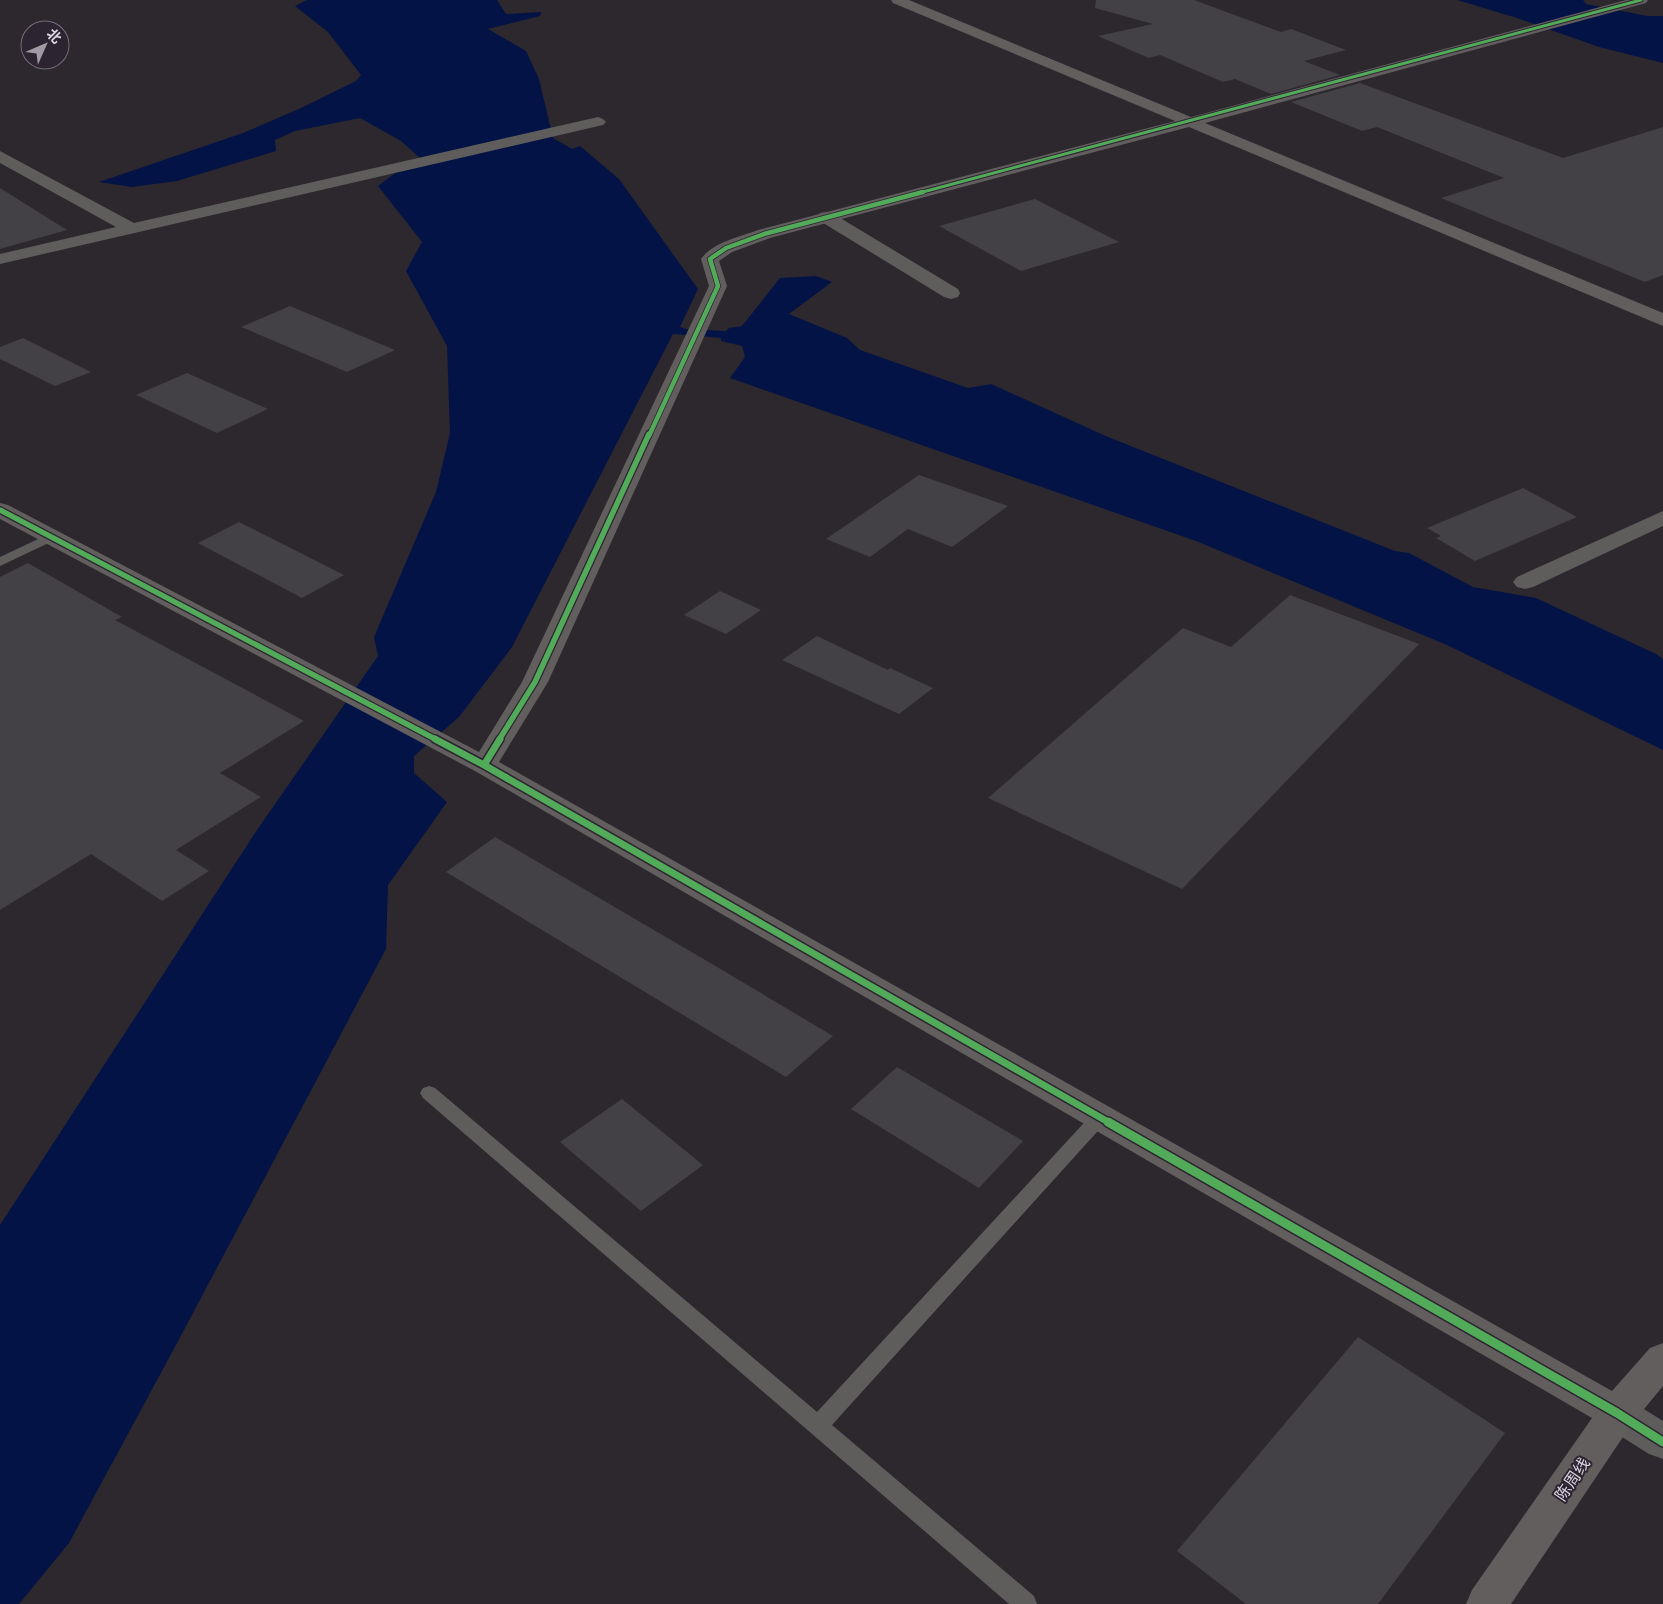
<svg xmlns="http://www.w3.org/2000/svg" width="1663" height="1604" viewBox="0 0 1663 1604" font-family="'Fira Sans Condensed','Noto Sans SC',sans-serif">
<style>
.water{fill:#041346}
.building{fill:#434046}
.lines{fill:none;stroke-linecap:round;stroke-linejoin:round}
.lane{fill:#5f5d5b;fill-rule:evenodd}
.street{fill:#5f5d5b;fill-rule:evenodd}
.secondary{fill:#625e5e;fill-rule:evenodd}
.cycleway-far4-casing{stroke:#2d2432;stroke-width:5}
.cycleway-far3-casing{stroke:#2d2432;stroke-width:6}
.cycleway-far2-casing{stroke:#2d2432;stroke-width:8}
.cycleway-far1-casing{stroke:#2d2432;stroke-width:10}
.cycleway-casing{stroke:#2d2432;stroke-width:12}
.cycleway-far4{stroke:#51ab58;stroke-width:3}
.cycleway-far3{stroke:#51ab58;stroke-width:4.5}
.cycleway-far2{stroke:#51ab58;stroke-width:5.5}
.cycleway-far1{stroke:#51ab58;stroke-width:7}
.cycleway{stroke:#51ab58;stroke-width:9}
.labels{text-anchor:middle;stroke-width:4;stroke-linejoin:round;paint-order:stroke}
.near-street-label{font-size:16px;fill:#ded7e1;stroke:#2d2432}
</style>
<rect width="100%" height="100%" fill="#2c282e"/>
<path class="water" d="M307,0H497L506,14L541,12L540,16L488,29L526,51L539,79L553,138L572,149L580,146L619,179L698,289L680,327L686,329L726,331L729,328L742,326L780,278L816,276L832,282L789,314L847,338L860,350L968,388L991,384L1108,437L1395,551L1409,553L1473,587L1536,598L1656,654L1663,659V750L1447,645L1196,541L730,378L745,357L742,346L721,341V338L673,334L512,647L459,717L414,756V773L447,802L388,885L386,949L176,1345L69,1543L19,1604H0V1225L257,830L378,656L374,637L436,492L450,433L447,346L406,271L422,242L378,186L395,173L390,166L420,158L401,141L360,118L295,131L275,140L276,151L177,181L132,187L99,182L243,133L301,108L356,81L361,75L328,32L295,6Z
M1457,0H1583L1586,4L1647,16H1663V63L1599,47L1517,18Z"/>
<path class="building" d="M1096,0H1194L1281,32L1291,29L1346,50L1304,61L1340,75L1271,94L1235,79L1223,82L1160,55L1149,58L1098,36L1153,24L1095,8Z
M1360,83L1563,158L1663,127V275L1645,282L1441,198L1504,178L1377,127L1362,131L1291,102Z
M0,188L67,230L0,249Z
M1035,199L1119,242L1021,271L939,226Z
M290,306L395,350L347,372L241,327Z
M23,338L91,372L55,386L0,359V347Z
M187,373L268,409L217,433L136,395Z
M919,475L1008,506L952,547L908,529L870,557L826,539Z
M1523,488L1577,517L1475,561L1436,538L1441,536L1427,528Z
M239,522L344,575L302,598L198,543Z
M28,563L122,617L115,620L304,721L220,773L261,797L176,850L209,871L162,901L91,854L0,910V577Z
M720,591L761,610L726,634L684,615Z
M1290,595L1419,644L1182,889L988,798L1183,628L1231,647Z
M817,636L888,670L890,668L933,688L899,714L782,660Z
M495,837L729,974L833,1036L786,1077L446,872Z
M897,1067L1023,1141L979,1188L851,1109Z
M622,1099L703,1165L641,1211L560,1142Z
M1358,1337L1505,1433L1378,1604H1246L1177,1551Z"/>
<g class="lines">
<path class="lane" d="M51,533L55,534L57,537L55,540L0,566V557Z
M429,1086L435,1088L817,1412L1094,1112L1100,1110L1106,1112L1109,1117L1106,1122L832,1425L1034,1596L1037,1604H1009L423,1098L420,1093L423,1088Z"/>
<path class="street" d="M598,117L603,119L606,122L603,125L0,264V254L116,227L0,163V151L134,223Z
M826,212L832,213L958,289L960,293L958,297L951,299L944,297L820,221L817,217L820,213Z
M1663,511V526L1533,587L1525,589L1517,587L1513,582L1517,577Z
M1617,1396L1631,1401L1663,1421V1459L1649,1454L1603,1425L1598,1413L1603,1401Z"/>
<path class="secondary" d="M891,0H909L1191,117L1626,0H1648L1646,3L1205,123L1663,313V326L1189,127L770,238L732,252L719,261L727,286L548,682L499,762L1612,1391L1650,1348L1663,1343V1386L1631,1425L1511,1604H1466L1472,1590L1592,1418L475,771L0,519V503L8,505L479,752L522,682L709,286L701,259C713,242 740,237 758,230L1175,121L893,3Z"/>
<defs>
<path id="cycleway-far4" d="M919,193L1641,0"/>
<path id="cycleway-far3" d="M649,436L718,286L710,259L726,248L764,234L923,192"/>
<path id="cycleway-far2" d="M0,510L437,740
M499,740L535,682L649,434"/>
<path id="cycleway-far1" d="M435,739L484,765L1110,1123
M484,765L500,739"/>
<path id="cycleway" d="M1108,1122L1617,1413L1663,1442"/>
</defs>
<use href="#cycleway-far4" class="cycleway-far4-casing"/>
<use href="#cycleway-far3" class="cycleway-far3-casing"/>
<use href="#cycleway-far2" class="cycleway-far2-casing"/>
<use href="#cycleway-far1" class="cycleway-far1-casing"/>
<use href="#cycleway" class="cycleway-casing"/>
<use href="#cycleway-far4" class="cycleway-far4"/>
<use href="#cycleway-far3" class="cycleway-far3"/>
<use href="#cycleway-far2" class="cycleway-far2"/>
<use href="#cycleway-far1" class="cycleway-far1"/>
<use href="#cycleway" class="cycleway"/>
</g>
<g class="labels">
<g class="near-street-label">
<text transform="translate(1572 1479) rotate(-56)" y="6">陈周线</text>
</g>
</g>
<g transform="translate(45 45) rotate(45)"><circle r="24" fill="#2d2432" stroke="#746c78"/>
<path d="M0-4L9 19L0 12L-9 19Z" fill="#a09aa2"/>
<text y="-8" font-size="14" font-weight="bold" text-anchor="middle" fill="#ded7e1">北</text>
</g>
</svg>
